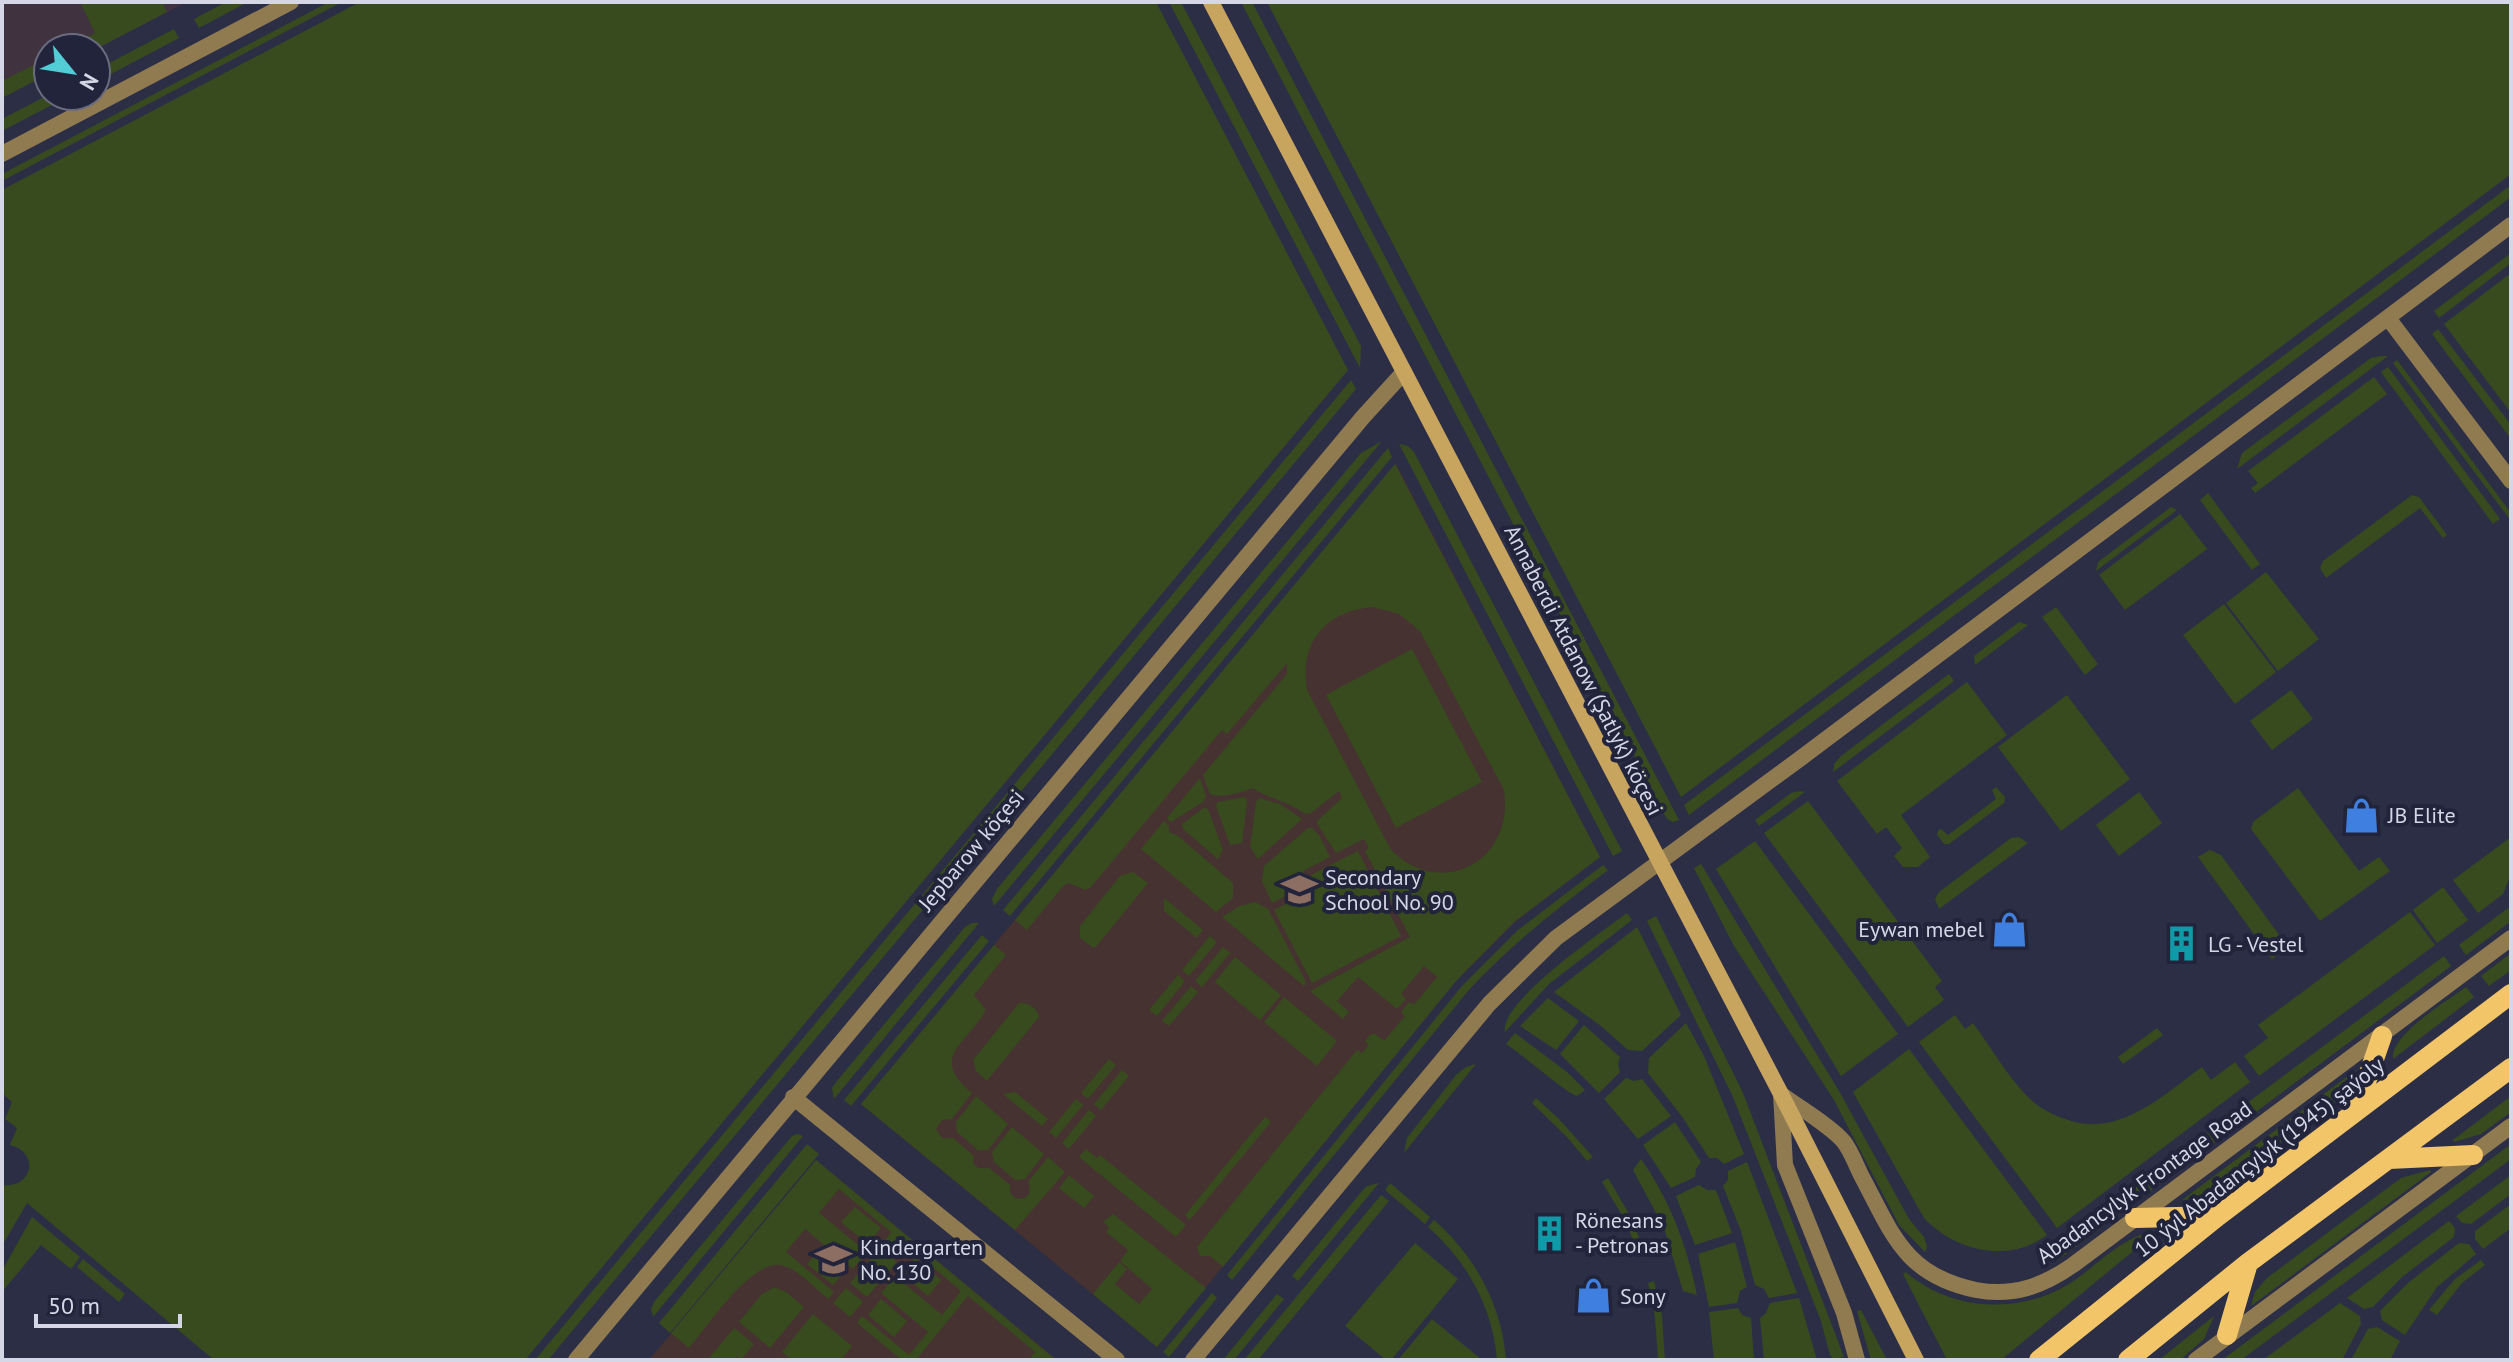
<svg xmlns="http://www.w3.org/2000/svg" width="2513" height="1362" viewBox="0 0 2513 1362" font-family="'PT Sans',sans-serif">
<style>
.commercial{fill:#41323f}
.education{fill:#463230}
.green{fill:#384b1e;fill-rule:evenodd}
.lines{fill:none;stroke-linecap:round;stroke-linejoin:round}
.street{stroke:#907b51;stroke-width:16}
.secondary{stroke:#c7a55f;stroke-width:16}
.primary{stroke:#f2c569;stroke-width:20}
.labels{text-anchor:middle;stroke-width:8;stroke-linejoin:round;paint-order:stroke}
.street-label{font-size:22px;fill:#d5d6e6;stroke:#22243b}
.poi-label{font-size:22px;fill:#d5d6e6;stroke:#22243b;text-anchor:start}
</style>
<rect width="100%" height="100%" fill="#2c2e46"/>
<path class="commercial" d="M2,2H187L96,49L48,48V74L2,98Z"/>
<path class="education" d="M1396,464L1600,857L1515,922L1456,981L1157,1347L861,1104Z
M816,1160L1057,1360H649Z"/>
<path class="green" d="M80,2H162L167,12L96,49L67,48L95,33Z
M226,2H248L199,28L194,19Z
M329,2H342L2,181V174Z
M360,2H1156L1348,370L525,1360H214L27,1203L2,1246V1185C33,1189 40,1152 10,1145L17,1128L5,1119L12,1102L2,1093V190Z
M1169,2H1181L1361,346L1360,368Z
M1241,2H1252L1679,820L1673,822L1667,819Z
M1267,2H2511V174L1681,797Z
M174,29L179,38L96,82V70Z
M48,58V74L2,98V81Z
M48,95L69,96L2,131V119Z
M2511,185V197L1689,815L1684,805Z
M2511,253V263L2439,318L2434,311Z
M2511,273V413L2444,324Z
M2438,329L2511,425V439L2432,334Z
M2381,356H2388L2237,469L2242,453L2371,358Z
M2397,360L2511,513V521L2393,363Z
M2388,367L2500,519L2493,524L2381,372Z
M2374,377L2387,394L2255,493L2251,488L2258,483L2248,471Z
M1351,380L1356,389L548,1360H535Z
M1382,441L994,906L992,899L997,889L1361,453Z
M1399,444L1408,446L1414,452L1622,851L1613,856Z
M1388,448L1392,457L1010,916L1003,910Z
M1395,464L1600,857L1514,922L1456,981L1223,1267L1210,1256H1200L1197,1247L1357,1050L1362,1053L1369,1045L1365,1041L1371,1034H1375L1384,1041L1405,1016L1401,1012L1409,1002L1414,1005L1437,977L1424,966L1401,994L1406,999L1397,1009L1358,977L1337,1001L1349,1012L1343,1019L1310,991L1410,937L1365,851L1369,848L1364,839L1336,853L1316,822L1342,798L1339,791L1311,813L1305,814C1289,801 1268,799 1253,788C1242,792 1222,799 1210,794L1203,775L1287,674V663L1227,734L1222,730L1091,887L1085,890L1069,883L1063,886L1027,930L1015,920ZM1373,607L1399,614L1420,631L1504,790C1515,860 1442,901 1391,850L1307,690C1299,643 1325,611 1373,607Z
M2208,493L2260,564L2252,570L2200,500Z
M2412,495L2419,497L2447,535L2443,538L2420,508L2326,578L2320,568L2323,561Z
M2171,507L2177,510L2096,571L2098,562Z
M2180,514L2207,549L2125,610L2099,575Z
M2266,572L2319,639L2278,671L2226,603Z
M2224,604L2276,672L2235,704L2183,635Z
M2056,607L2098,664L2085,675L2042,617Z
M2019,622L2028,625L1975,665L1974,656Z
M1412,649L1482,782L1396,828L1326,695Z
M1949,674L1954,681L1833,772L1834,764L1841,756Z
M1967,682L2007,735L1901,815L1930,857L1918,867H1903L1894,856L1902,848L1886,827L1877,834L1837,781Z
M2291,690L2313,719L2272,750L2250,721Z
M2067,695L2130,779L2061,831L1998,747Z
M1200,778L1206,796L1203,802L1171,822L1167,818Z
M1996,787L2005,797L2004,803L1949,844H1944L1937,835L1938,830L1941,829L1948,835L1996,799L1992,790Z
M2298,788L2359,871L2379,857L2390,871L2320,921L2251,829L2253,822Z
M1800,791L1805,792L1759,826L1755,820L1791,793Z
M2139,792L2162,823L2119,856L2096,825Z
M1245,797L1247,801L1242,843L1230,845L1216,806L1218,802Z
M1259,798L1280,804L1302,819L1258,859L1250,847L1256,802Z
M1808,801L1942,981L1935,987L1944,1000L1908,1027L1764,833Z
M1205,807L1208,809L1223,850L1218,859L1183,829L1182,824Z
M1164,821L1169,826V832L1178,836L1233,883V898L1216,912L1141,849Z
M1308,828H1312L1319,835L1330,857L1303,871L1309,884L1272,903L1262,881L1264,866Z
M2019,837L2028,843L1939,909L1935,899L1939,892L2011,838Z
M2511,837V874L2503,894L2478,913L2453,880Z
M1755,841L1898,1034L1841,1076L1716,869Z
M2210,850L2221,855L2285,943L2282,951L2272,959L2198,857Z
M1358,851L1401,936L1312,983L1274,910L1317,888L1311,875Z
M1701,864L1839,1091L1909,1219L1924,1237L1927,1247L1925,1252L1899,1225L1834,1100L1734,946L1694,868Z
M1603,865L1608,870C1558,908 1510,945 1468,991L1232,1280L1227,1275L1462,986L1518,930Z
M1133,872L1148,883L1096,947H1092L1080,938V926L1120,876Z
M2443,887L2468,920L2437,943L2413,910Z
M1164,898L1203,930L1197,938L1164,911Z
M1255,902L1268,909L1306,982L1304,986L1222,917L1240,906Z
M2508,908L2511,913V921L2466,955L2459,945Z
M2410,912L2435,945L2259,1076L2244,1056L2268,1038L2258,1025Z
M1627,913L1632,920L1549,984L1505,1032C1498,1003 1603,931 1627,913Z
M1656,916L1743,1093L1844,1357L1834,1359L1830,1355L1821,1321L1733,1097L1647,921Z
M972,923H979L834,1099L832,1088L837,1081L965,927Z
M1637,927L1681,1015L1642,1051L1628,1050L1601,1026L1554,992Z
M982,935L989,941L851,1106L844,1100Z
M1210,936L1217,942L1189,976L1182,970Z
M994,945L1006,955L974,995L986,1010C967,1044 928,1057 972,1093L952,1119L942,1120L936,1129L942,1138H953L974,1156L973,1163L978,1168H989L1010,1185V1193L1015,1198C1026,1201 1033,1193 1028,1182L1048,1157L1065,1172L1015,1230L861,1104Z
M1223,947L1230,953L1202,987L1195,981Z
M2511,953V970L2489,986L2481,976Z
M2444,956L2451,966L2058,1260L2054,1252L2056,1246Z
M1235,957L1281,995L1260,1020L1215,982Z
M1178,975L1185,981L1157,1016L1149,1010Z
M1191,986L1198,992L1169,1026L1162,1021Z
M2466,987L2474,997L2393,1059C2390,1035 2447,1001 2466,987Z
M1284,997L1337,1041L1317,1066L1264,1022Z
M1548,998L1579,1021L1556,1050L1520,1026Z
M1019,1003C1028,1002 1038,1008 1039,1017L987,1081L976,1071L973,1060Z
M1955,1015L1965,1029L1973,1023C1991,1047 2007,1076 2028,1097C2038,1107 2051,1114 2065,1119C2118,1139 2162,1096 2202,1067L2211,1080L2235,1062L2250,1082L2057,1228L1919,1042Z
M1686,1023L1704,1056L1744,1154L1724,1164L1717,1158H1709L1683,1118L1648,1073L1649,1058Z
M1584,1025L1620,1057L1618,1064L1620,1072L1599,1093L1560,1054Z
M2157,1028L2163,1035L2123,1064L2118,1057Z
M1515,1033L1567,1072L1585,1090L1577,1096C1566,1093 1522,1054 1506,1044Z
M1909,1049L2047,1235C2008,1264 1955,1251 1924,1218L1853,1092Z
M1109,1059L1116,1065L1088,1099L1081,1093Z
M1476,1064L1404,1153L1407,1138L1456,1075L1466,1067Z
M1122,1070L1129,1076L1101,1110L1094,1104Z
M2356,1070L2335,1102L2211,1194L2199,1199L2182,1200Z
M1626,1078L1634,1081L1642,1079L1671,1116L1638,1139L1604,1099Z
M1015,1092L1048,1119L1042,1126L1003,1094Z
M976,1096L1008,1124L988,1150H978L957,1132L956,1122Z
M2511,1096V1112L2481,1134L2454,1142L2453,1140Z
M1536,1098L1559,1119L1593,1157L1587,1161L1567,1137L1532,1103Z
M1076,1099L1083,1105L1056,1138L1049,1132Z
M1089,1110L1096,1116L1069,1149L1062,1143Z
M1265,1117L1271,1122L1190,1220L1185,1215Z
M1675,1122L1701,1162L1696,1169L1695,1177L1671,1188L1643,1145Z
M1012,1127L1044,1154L1025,1179L1015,1180L994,1162L992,1152Z
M797,1134L803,1136L653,1317L651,1309L654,1302L792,1136Z
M807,1144L819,1154L670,1333L659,1323Z
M2511,1144V1159L2241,1360H2222Z
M1086,1149L1097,1158L1100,1155L1186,1225L1176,1237L1079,1157Z
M1641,1159C1670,1200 1687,1246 1697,1295L1683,1291L1664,1228L1633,1170Z
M816,1160L1056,1360H1029L1035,1352L968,1296L916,1360H902L857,1323L862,1316L909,1355L928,1332L881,1293L895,1276L942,1315L961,1291L909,1247L902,1255L885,1241L891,1232L839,1189L819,1213L867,1252L853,1269L805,1229L786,1252L834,1292L828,1299C815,1288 798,1269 781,1265C751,1260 707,1327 689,1348L671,1333Z
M1747,1162L1797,1293L1769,1298L1764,1289L1755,1285L1741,1231L1723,1186L1728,1180V1171Z
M2430,1170L2431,1172L2251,1306L2255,1292L2267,1278L2401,1178Z
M1069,1175L1094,1196L1084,1208L1059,1188Z
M2511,1175V1194L2471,1224L2462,1223L2456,1216Z
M1608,1178L1631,1217L1645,1253L1639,1255L1625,1220L1602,1182Z
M1379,1183L1298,1281L1292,1276L1362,1191L1367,1186Z
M1390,1183L1430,1217L1425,1224L1385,1190Z
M1699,1185L1707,1190H1716L1732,1233L1695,1245L1676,1196Z
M1381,1195L1389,1201L1258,1360H1244Z
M2511,1204V1228L2483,1249L2475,1239V1231Z
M855,1207L881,1228L868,1244L841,1222Z
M1113,1214L1206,1288L1157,1347L1093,1294L1119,1262L1127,1269L1115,1284L1139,1304L1152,1289L1120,1261L1128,1250L1106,1232L1109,1227L1103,1222Z
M32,1217L80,1257L71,1269L41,1245L2,1292V1271Z
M1434,1220C1475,1256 1502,1305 1506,1360H1497C1493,1308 1467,1261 1428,1227Z
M2449,1221L2455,1228L2454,1237L2402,1277L2373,1307L2364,1309L2347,1298Z
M2153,1231L2155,1233L2001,1360H1947L1903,1274L1906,1272C1950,1311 2019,1315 2069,1284C2097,1266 2119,1239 2153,1231Z
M1735,1242L1747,1287L1740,1291L1737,1303L1709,1307L1698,1254Z
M1415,1243L1458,1279L1391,1360H1386L1345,1326Z
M2459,1243L2469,1244L2476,1254L2437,1287L2405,1335L2382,1320L2380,1311L2408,1283Z
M821,1247L847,1269L833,1285L807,1264Z
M880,1248L897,1262L867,1297L850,1283Z
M915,1258L941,1280L928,1296L902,1274Z
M83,1259L125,1294L119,1302L77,1267Z
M2481,1260L2485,1265L2462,1283L2437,1315L2429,1310L2455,1279Z
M1654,1281L1662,1316L1665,1360H1658L1655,1317L1648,1283Z
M774,1287L786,1292L804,1307L770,1348L739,1322L762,1294Z
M846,1288L863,1302L850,1317L833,1303Z
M1212,1293L1217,1298L1169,1357L1163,1352Z
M1277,1294L1284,1299L1234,1360H1223Z
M1799,1298L1817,1360H1764L1760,1318L1766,1313L1770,1303Z
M881,1299L907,1321L894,1337L868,1315Z
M2340,1303L2360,1316L2361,1324L2342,1360H2263Z
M1738,1308L1742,1315L1751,1318L1754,1360H1714L1709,1312Z
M1861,1310L1887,1360H1871L1857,1311Z
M813,1314L852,1346L841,1360H792L782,1352Z
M2214,1316L2204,1339L2180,1360H2159Z
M1432,1319L1481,1359L1479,1360H1398Z
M2377,1327L2400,1341L2390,1360H2351L2368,1329Z
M734,1328L754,1344L741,1360L737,1356L734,1360H713L710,1357Z"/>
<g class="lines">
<path class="street" d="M2,154L291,2
M2388,318L2511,481
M1781,1094C1798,1107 1832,1127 1844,1142C1851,1151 1856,1165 1861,1175C1892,1233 1904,1275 1976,1290C2013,1297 2043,1286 2073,1265L2511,938
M1781,1094L1785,1165L1844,1313L1857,1360
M793,1097L1117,1360
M576,1360L1363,417L1404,372
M1193,1360L1489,1004L1556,938L1801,758L2511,225
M2196,1360L2511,1126"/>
<path class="secondary" d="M1211,2L1781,1094L1916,1360"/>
<path class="primary" d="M2356,1111L2382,1036
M2389,1159L2473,1155
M2135,1218L2218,1216
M2227,1335L2248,1263
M2039,1360L2218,1216L2511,994
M2128,1360L2248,1263L2511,1068"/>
</g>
<defs>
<symbol id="shop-bare" viewBox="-9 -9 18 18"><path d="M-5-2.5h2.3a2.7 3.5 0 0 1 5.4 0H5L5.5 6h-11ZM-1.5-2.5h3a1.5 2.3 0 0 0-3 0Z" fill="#3f7fe0" stroke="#22243b" stroke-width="2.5" paint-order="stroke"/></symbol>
<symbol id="school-bare" viewBox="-9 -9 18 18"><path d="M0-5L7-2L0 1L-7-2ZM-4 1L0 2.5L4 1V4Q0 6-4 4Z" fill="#8d6e63" stroke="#22243b" stroke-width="2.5" paint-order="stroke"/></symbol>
<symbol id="building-bare" viewBox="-9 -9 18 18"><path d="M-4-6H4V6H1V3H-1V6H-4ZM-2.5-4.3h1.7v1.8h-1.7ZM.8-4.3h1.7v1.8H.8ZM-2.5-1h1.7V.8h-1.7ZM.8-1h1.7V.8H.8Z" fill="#0f9aa8" stroke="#22243b" stroke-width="2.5" paint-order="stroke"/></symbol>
</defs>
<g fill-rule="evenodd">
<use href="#shop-bare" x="2336" y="790" width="51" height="51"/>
<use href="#school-bare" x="1274" y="864" width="51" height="51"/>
<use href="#shop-bare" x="1984" y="904" width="51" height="51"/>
<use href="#building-bare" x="2156" y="918" width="51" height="51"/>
<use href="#building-bare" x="1524" y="1208" width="51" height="51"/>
<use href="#school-bare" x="808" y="1234" width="51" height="51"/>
<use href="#shop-bare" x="1568" y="1270" width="51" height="51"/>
</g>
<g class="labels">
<g class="street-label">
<text transform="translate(1584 670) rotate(63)" y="8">Annaberdi Atdanow (Şatlyk) köçesi</text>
<text transform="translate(971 850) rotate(-50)" y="8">Jepbarow köçesi</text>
<text transform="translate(2259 1157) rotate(-38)" y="8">10 ýyl Abadançylyk (1945) şaýoly</text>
<text transform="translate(2144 1182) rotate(-36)" y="8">Abadancylyk Frontage Road</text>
</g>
<g class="poi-label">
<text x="2388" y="823">JB Elite</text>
<text x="1325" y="885">Secondary<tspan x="1325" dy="25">School No. 90</tspan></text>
<text x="1984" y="937" text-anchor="end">Eywan mebel</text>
<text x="2208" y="952">LG - Vestel</text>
<text x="1575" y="1228">Rönesans<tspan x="1575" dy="25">- Petronas</tspan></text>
<text x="860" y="1255">Kindergarten<tspan x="860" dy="25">No. 130</tspan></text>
<text x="1620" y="1304">Sony</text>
</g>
</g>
<rect width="2513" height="1362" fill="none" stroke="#d5d6e6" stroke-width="8"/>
<g transform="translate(72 72) rotate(120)"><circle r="38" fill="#22243b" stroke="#6a6b7f" stroke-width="2"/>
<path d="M0-6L14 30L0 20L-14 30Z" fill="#52ccd5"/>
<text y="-12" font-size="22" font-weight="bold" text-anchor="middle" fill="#d5d6e6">N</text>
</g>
<path d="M36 1314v12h144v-12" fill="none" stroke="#d5d6e6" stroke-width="4"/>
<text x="48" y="1314" font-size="24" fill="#d5d6e6" stroke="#22243b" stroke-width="6" paint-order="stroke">50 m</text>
</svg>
